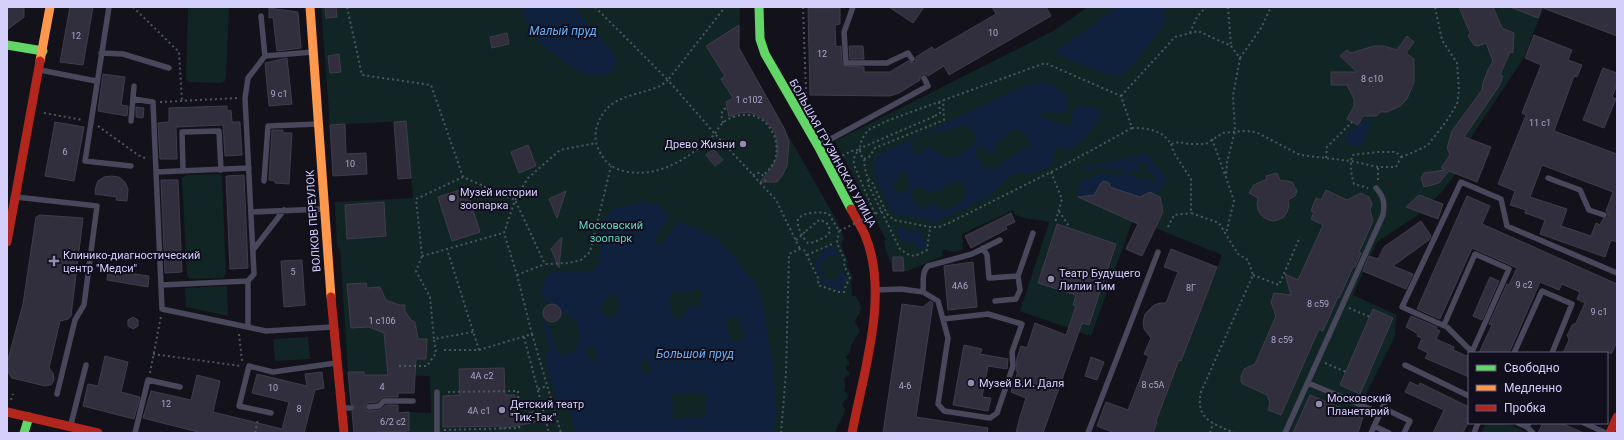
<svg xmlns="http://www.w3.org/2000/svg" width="1624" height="440" viewBox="0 0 1624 440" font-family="Roboto,sans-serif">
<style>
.green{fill:#112525}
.water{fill:#10213d;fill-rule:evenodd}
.building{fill:#312f3d;stroke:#403c4d;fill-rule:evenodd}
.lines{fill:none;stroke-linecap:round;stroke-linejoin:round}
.path{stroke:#4b5864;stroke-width:2;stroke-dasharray:2 3;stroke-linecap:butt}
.lane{stroke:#49475b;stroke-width:5.5}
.fast{stroke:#63d668;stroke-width:9}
.slow{stroke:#ff974d;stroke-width:9}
.jam{stroke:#b3261e;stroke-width:9}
.path-bridge{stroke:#4b5864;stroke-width:2;stroke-dasharray:2 3;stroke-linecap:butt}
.poi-dot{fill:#918dac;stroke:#110e1e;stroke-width:1.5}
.labels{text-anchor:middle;stroke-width:4;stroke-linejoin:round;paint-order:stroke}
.number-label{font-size:9px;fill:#aca7cc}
.poi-label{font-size:11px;fill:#d5cffb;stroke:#110e1e;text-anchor:start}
.street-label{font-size:11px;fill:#d5cffb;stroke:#110e1e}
.park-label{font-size:11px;fill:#61d5ba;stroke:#110e1e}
.water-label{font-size:12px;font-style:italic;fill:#65aff4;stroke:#110e1e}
</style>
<rect width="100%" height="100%" fill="#13121a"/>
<path class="green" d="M188,7H229L226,77L225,81L221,83L189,82L186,80Z
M321,7H740L739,48L838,223L844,238L841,245L848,261L847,266L853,276L851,282L852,296H855C864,307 861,310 855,322L860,331L851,345L850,352L846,357L849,362V365L846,366V369L849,372V375L844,378L845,386L844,391L848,394L847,399L844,401L842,405L845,409C844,419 837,423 835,433H409V412L431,413L430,376L370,375V380L348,372L340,249L337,247L335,202L413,198L406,121L330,125Z
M1088,7H1544L1523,59L1473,134L1454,176L1441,193L1415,217L1377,242L1353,295L1397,315L1396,319L1395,336L1356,414L1310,395L1293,433H1153L1157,422L1153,420L1159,412L1179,360H1181L1222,255L1133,219L1091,336L1020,311L1050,220L1049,222C1036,219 1025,220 1014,214V210L962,234L963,249C955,253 952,252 943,249L942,252L943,256L908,271L893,272C892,262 885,252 884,241L886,240L882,232L835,141L1053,31Z
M220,174L222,177L226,273L223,278L190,279L187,276L182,178L186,175Z
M227,286L228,316L186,307L185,288Z
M308,337L310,359L275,361L273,339Z
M1486,423H1507L1529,433H1481Z"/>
<path class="water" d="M522,7H573L609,46L616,58L614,69C594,87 568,65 552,52C547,47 539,43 536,38C529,28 524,18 522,7Z
M1118,7H1162L1166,12L1164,25L1137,60L1121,76H1111L1068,59L1055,51Z
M1044,82C1056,85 1069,90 1067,105C1066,110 1066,111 1062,113L1041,112L1040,115L1056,122L1072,126L1071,115L1076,107C1085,105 1092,105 1100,110C1101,126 1081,140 1069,150L1058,147L1053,152V162L1050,167L1030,174H1013L988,197L934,223L918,217L899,216L892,212L878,184L874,168V161L880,154L1025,85ZM966,125C983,137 975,147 960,154C956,156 950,159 945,157C939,156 936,149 931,146L926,147L919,154L916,153L911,146C913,137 930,132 938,131C941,130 944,131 948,130C954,128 959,126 966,125ZM1013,129C1022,130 1026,135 1031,142L1030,147L1028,149L1021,148C1015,158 1004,158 997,168L983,167L976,154L977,147C985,145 987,154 995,154L996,144L999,140ZM902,171L907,173L909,187L908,190L902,193L894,192L893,189V182L899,178ZM956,182H961L965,184C969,200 957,208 942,210L935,204L926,207L916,205C911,198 910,193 916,187C922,187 926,191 932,192C937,192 951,184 956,182Z
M1366,120L1371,121V123L1363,144L1361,146L1346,144L1345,138L1356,126Z
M1147,154L1167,179L1160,188L1157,195L1150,192L1140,197L1110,187L1109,183L1104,181L1101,183L1094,195L1087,196L1083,200L1078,197L1077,184H1081L1082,180L1086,178H1092L1094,175L1099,174L1121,175L1124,171C1130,171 1134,176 1139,180H1149L1155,184L1157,181L1154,175L1147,170V164L1139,163L1137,166L1139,168L1138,171H1130L1128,169H1104L1102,167L1094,168L1089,172L1083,169L1082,166H1090Z
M641,200L649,204L656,203L669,215L654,241L661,245L679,221L713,236L734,257L754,282L761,295L773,365L777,417L772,433H725L721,431L718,433H576L570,412L557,399L545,361L546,354L550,350L543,322L549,323L557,351L563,355C571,353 576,350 578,342C587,310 553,316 541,296L545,276L550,272L590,271L595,269L598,265L605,219L610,211L618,207L636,204ZM696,290L701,291L702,295L699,305C695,308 691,306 686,309L685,314L679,319L675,318L672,316L669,298L674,292ZM613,295L617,298L619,306L615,316L610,318L605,316L601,311C602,303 605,297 613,295ZM737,316L744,335L743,339L732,342L725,320ZM591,346L594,347L596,360L592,361L589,360L587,349ZM642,360L648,361L650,371L648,374L643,373L641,363ZM705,393L706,417L673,419L672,394Z
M900,227L909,231L918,230L927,241L925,249L921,251L911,241L905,243L902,241L897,233L898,228Z
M835,245L839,254L827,257L826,260L820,264V267L824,278L832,281L837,280L838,275L844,271L847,277C846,281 842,284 841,289L839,290L821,283V278L814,264L816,263L815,260L819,258L820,254L823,252L824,249Z"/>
<path class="building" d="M7,7H24V17L7,30Z
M70,7H93L83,65L60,62Z
M325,7H336L337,17L326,18Z
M889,7H924L913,23Z
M992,7H1046L1051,16L949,75L944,66L928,76L925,74H922L920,77V80L899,93L890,96L810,95L808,8H840V24L835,25L836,47L841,46L842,63L844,66L864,67V72H890L908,61L914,63L916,61V57L932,47L934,50L996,14Z
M1459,7H1493L1502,28L1514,33L1513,53L1510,52L1500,75L1503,76L1499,86L1464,137L1491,147L1477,182L1449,171L1439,183L1424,187L1421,178L1424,173L1445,170L1441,168L1450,155L1447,148L1452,131L1482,90L1483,83L1488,70L1493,61L1486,43L1478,46L1474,45L1468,36L1470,33Z
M1510,7H1542L1538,18Z
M1544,7H1617V36L1543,8Z
M269,8L298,12L301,48L277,51L273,17L269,18Z
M739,25V48L784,128L789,142L787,166L782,176L777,182H760L771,169L777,157V144L775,132L767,122L759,116L749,112L739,113L729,117L726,102L733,98L721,79L725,76L706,46Z
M507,33L509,44L492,48L490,37Z
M1534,35L1572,50L1568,60L1582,65L1577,77L1574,76L1554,131L1617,154V242L1611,240L1605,257L1540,234L1545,220L1525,213L1526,210L1510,205L1515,191L1498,184L1526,115L1522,113L1541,65L1525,58ZM1542,165L1613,192L1606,211L1608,214V217L1603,219L1600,225L1596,223L1591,236L1561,226L1567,209L1530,197Z
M1407,36L1414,42L1406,53L1414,59V82L1407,99L1400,106L1387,112H1380L1377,116H1363L1358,125L1347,119L1354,106V99L1347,85H1331V72H1357L1340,56L1347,50L1351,53L1374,46H1384L1397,50Z
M849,46H863L864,59H850Z
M339,54L341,72L330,73L328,56Z
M287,58L292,104L269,106L265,63Z
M1603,68L1617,73V84L1612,97L1616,99L1604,128L1583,120Z
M103,74L125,77L121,105L128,106L127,116L98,111Z
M227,106V111L231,110L232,122H240L242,155L225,156L223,125L176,127L177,159H160L158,123L169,122V108Z
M136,107L144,108L143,118L136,117Z
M406,121L411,178L398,179L394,122Z
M55,122L84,127L74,181L45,176Z
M345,124L346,154L366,153L367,174L333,176L330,125Z
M272,130H283V133H292L289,184L275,183V181L269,180Z
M528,145L536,166L519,173L511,152Z
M713,149L723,160L715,166L706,155Z
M1277,173L1280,180L1292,182L1297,191L1295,196L1288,200L1289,206L1287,212L1284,217L1278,220L1272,221L1266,219L1261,215L1258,210L1257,204L1258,198L1249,193L1254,185L1267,179L1266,176Z
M244,175L248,268L230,269L226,176Z
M111,176L119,177L125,182L128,189L127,201L116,200L117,197L95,194L96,186L98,181L104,177Z
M161,180H178L182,272L165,273Z
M1104,181L1109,183L1110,187L1140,197L1150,192L1160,197L1163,212L1142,256L1126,249L1138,224L1078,197L1094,195L1101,183Z
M466,188L480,232L452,241L438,197Z
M1326,190L1347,200L1361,193L1369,197L1372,204L1370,210L1373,221L1359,252L1361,253L1355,267H1353L1339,298L1338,297L1323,331L1319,329L1281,415L1268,410L1270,403L1267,395L1243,384L1241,382V376L1244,369L1255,364L1276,316L1271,302L1274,293L1291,295L1285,274L1298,280L1323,225L1311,219L1314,212L1311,211L1316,198L1321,200Z
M566,191L557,218L549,199Z
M1419,195L1443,204L1438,219L1406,207Z
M1467,196L1490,206L1482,224L1617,284V341L1612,353H1563L1569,340L1567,335L1569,332L1572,325L1576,323L1585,303L1577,299L1580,292L1562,284L1559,290L1540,282L1509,353H1479L1492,325L1489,324L1507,284L1509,285L1517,268L1472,248L1440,319L1417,309Z
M384,202L386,236L347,239L345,205Z
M1011,213L1015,222L1006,226L1007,229L971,248L965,236Z
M40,215L83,218L71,316L68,319L60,321L49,368L53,373L54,380L51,385L45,386L12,378L7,371V363L23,304L36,217Z
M1421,221L1431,236L1429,240L1393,266L1413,274L1406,289L1363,271L1369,256L1378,259L1384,247Z
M1057,224L1116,244L1089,325L1082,323L1043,433H1016L1019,420L1026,398L1011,392L1018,371H1016L1017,358L1021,346L1027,348L1035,323L1066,335L1076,306L1073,305L1076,295L1038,283Z
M562,237L559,268L551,249Z
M1171,249L1217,267L1181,361L1179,360L1156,421L1157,422L1153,433H1115L1097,426L1106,402L1128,410L1149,356L1144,354L1151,338L1144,329L1143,322L1145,314L1154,305L1160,303H1166L1178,272L1164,267Z
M893,257H903L904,271H893Z
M302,260L305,305L284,307L281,261Z
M973,262L977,307L948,310L944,266Z
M108,270L149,276L148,287L107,280Z
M1490,277L1499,281L1482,320L1473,316Z
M366,283L367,288L380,287L386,300L399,305H405V311L411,320L415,322L418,339H427L426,359H416L414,393H398V397H383L377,402L368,403L365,406L366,410L369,411L380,410L386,405H398V413L409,412V431L354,433L352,412L355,408L351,404L348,372H364V375H388L384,333L369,327L351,328L347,284Z
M930,301L933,303L916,417L988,428L987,433H883L902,304L923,307Z
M543 313a9 9 0 1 1 18 0a9 9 0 1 1-18 0Z
M1373,309L1393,318L1360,394L1340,385Z
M1411,316L1437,327L1436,329L1440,331L1436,339L1454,347L1453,350L1469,357V377L1425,358L1428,353L1418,348L1422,338L1417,336L1418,334L1406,327Z
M133,317L138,320V326L133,329L128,326V320Z
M964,345L982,349L980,354L1008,359L1007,369L988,366L982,397L991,398L988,411L953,405Z
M105,356L128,362L121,392L140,397L134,419L83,406L88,384L98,386Z
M1091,357L1104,362L1097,380L1085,376Z
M504,368L505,395H515L516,418L534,411L540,421L501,429V426L443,427V396L460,395L459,369Z
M322,372L324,388L315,390L304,433H202L143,418L151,391L191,400L197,375L220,381L213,412L282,429L289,402L252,393L257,374L307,386L305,374Z
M1410,382L1419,386L1420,383L1469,407V420L1463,433H1433L1444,410L1405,392Z
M1310,395L1363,417L1358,433H1293Z
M1543,423H1561L1584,433H1538Z"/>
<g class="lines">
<path class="path" d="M133,7L179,52L182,101
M347,7L362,75L431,85L463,177
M595,7L668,80L725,7
M803,7L806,93
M1228,7L1231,46
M1190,33L1197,17L1206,7
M1240,58L1261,28L1271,7
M1121,96L1175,37L1198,31L1231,46L1240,58L1233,96L1235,131L1227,162L1226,177L1234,201L1226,234
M160,102L238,98
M44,113L83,120
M935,116L940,113L939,101
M723,123L721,114L724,109L727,108
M98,126L138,155L147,159
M1132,128L1061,167L949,223L939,227H930L894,220L887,214L872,182C865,177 865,167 864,159C856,152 861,136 870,129C874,127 880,125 884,122L1045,63L1121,96L1132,128C1147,128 1163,130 1171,144L1179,142L1190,144H1206L1223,133L1244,131L1256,132L1300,155L1351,161L1378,167H1396L1401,157L1396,152H1378L1352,155C1350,167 1351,174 1354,184L1368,188
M1212,139L1225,175
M1171,144L1174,153L1191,179V213L1219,223L1238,254L1248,260L1253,275L1201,392C1195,419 1213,424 1235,433
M1401,157L1414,152L1428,145L1448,119L1457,104L1459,90L1457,63L1442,40L1435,7
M838,158L851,151L859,150
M1326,158L1327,147L1352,122
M864,159L869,157L875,148L944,120L943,100
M1051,172L1062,199L1055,223
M753,175L757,173H761L763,176C766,172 770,169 773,164C785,140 765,108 737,116C732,117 727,119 723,123C719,126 717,131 714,135C690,157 662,177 628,172C611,169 604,162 597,146C595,140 595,132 597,126C607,96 631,97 655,88C660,87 664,83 668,80L715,134L776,200L800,249
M868,180V184L900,249C912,258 914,257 927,250L930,228
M1378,180V167
M760,183L766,180
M1059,211L1070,228
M1168,227L1174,215L1191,213
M796,240L806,231
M807,255L834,243
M422,256L447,249
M517,275L545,264
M1253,275L1279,285L1300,237
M1349,308L1370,317
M473,332L434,339L430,297L416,271L422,256L416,199L463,177L515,200L545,264L569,263L581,260L590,252L611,166
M239,334L242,361
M532,334L561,433
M524,337L549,433
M444,350H479L532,334L517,275L504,233L515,200L528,178L560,150L596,143
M479,350L447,249L503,233
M153,354L241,366
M1325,363L1346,372
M399,366H427L436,353L434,339
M150,373L161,316
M538,389L547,386
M11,400L13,394
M444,430L519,428L518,391L446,392
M255,433L258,419
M781,433L786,373L789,254L800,249L804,250L818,278V285L838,292H844C845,286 848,282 850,277L844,266L845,261L837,243L839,231
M1210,433L1213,423"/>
<path class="lane" d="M109,7L85,161L131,166
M853,7L844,32L846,63H887L908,53L912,59
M261,16L265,56L313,52
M101,53L123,54L169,68
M40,70L96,81
M133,99L153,102L162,309L266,331L333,327
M131,121L134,86
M818,146L928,86L924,78
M183,171L182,132L219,131L221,170
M156,172L249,168
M1548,178L1580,190L1589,210L1604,215
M264,181L268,126L318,124
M16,197L97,206L84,305L75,320L57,394
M251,212L323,209
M983,248L987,255L989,278L1018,276L1033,233
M253,250L284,210
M161,285L248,281L254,274L245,98L248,78L265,56
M875,290L901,289L923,292C924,283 921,273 928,266L972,254L1000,240
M923,292L938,301L948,338L938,404L944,411L990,418L997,413L1013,366L1012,352L1022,324L988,314L943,319
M995,301L1016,299L1020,290L1018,276
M1444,325L1475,254L1509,269L1472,352
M248,327V281
M1473,353L1447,327L1402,307L1461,182L1501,199L1507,226L1617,273
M1514,353L1542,291L1572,304L1552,353
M1405,365L1469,396
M1308,383L1380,413
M437,392V433
M369,407L379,406L384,401H413
M342,408H351
M1383,408L1410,421L1404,433
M271,413L239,406L249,366L273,372L336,363
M1518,423L1527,427L1529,423
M1584,423L1606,433
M71,424L86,365
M1374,426L1389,433
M1527,427L1533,433
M135,433L148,380L180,387
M1088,433L1158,252
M1285,433L1383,215C1385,203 1384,197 1376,188
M1371,433L1387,398
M1474,433L1478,423"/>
<path class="fast" d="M759,7L760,39L765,54L818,146L851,209
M7,45L43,51
M24,433L29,417"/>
<path class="slow" d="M310,7L331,297
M40,61L50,7"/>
<path class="jam" d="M851,209C855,217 861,226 865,235C890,295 863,373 852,433
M7,242L40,61
M331,297L344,433
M7,412L98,433
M1610,433L1617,417"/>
<path class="path-bridge" d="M875,214L854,165C853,156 856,152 863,147L935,116
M806,231L819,220L826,222C832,230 831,235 821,239C817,241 813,243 808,243C803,238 796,226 798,219C803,212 821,211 829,214L839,231L881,211"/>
</g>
<g class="poi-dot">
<circle cx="743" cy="144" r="4"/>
<circle cx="452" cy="198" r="4"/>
<path d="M52 255h4v4h4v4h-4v4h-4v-4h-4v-4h4z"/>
<circle cx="1051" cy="279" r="4"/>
<circle cx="971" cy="383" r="4"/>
<circle cx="1319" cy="404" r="4"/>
<circle cx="502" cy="410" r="4"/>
</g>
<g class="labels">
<g class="number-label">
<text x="993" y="36">10</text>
<text x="76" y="39">12</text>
<text x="822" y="57">12</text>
<text x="1372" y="82">8 с10</text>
<text x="279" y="97">9 с1</text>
<text x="749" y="103">1 с102</text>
<text x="1540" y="126">11 с1</text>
<text x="65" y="155">6</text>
<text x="350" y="167">10</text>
<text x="293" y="275">5</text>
<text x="1524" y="288">9 с2</text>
<text x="960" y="289">4А6</text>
<text x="1191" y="291">8Г</text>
<text x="1318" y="307">8 с59</text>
<text x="1599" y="315">9 с1</text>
<text x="382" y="324">1 с106</text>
<text x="1282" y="343">8 с59</text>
<text x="482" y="379">4А с2</text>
<text x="1153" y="388">8 с5А</text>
<text x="905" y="389">4-6</text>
<text x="382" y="390">4</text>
<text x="273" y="391">10</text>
<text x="166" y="407">12</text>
<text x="299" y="412">8</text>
<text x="479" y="414">4А с1</text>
<text x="393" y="425">6/2 с2</text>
</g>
<g class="poi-label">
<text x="735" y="148" text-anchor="end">Древо Жизни</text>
<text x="460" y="196">Музей истории<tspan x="460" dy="13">зоопарка</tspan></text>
<text x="63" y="259">Клинико-диагностический<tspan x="63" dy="13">центр "Медси"</tspan></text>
<text x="1059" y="277">Театр Будущего<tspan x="1059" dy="13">Лилии Тим</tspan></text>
<text x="979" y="387">Музей В.И. Даля</text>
<text x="1327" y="402">Московский<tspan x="1327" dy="13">Планетарий</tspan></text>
<text x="510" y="408">Детский театр<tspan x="510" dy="13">"Тик-Так"</tspan></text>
</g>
<g class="street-label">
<text transform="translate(833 153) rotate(61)" y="4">БОЛЬШАЯ ГРУЗИНСКАЯ УЛИЦА</text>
<text transform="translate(313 221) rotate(-94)" y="4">ВОЛКОВ ПЕРЕУЛОК</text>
</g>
<g class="park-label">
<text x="611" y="229">Московский<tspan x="611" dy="13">зоопарк</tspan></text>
</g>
<g class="water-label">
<text x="563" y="35">Малый пруд</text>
<text x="695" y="358">Большой пруд</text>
</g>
</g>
<rect width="1624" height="440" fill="none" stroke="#d5cffb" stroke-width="16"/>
<rect x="1468" y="352" width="140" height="72" fill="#110e1e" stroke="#5f5b76"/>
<rect x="1476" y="365" width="20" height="6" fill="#63d668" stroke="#5f5b76"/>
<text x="1504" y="372" font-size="12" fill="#d5cffb">Свободно</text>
<rect x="1476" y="385" width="20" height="6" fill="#ff974d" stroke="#5f5b76"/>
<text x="1504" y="392" font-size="12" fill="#d5cffb">Медленно</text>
<rect x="1476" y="405" width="20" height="6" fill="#b3261e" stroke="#5f5b76"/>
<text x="1504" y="412" font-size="12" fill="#d5cffb">Пробка</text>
</svg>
